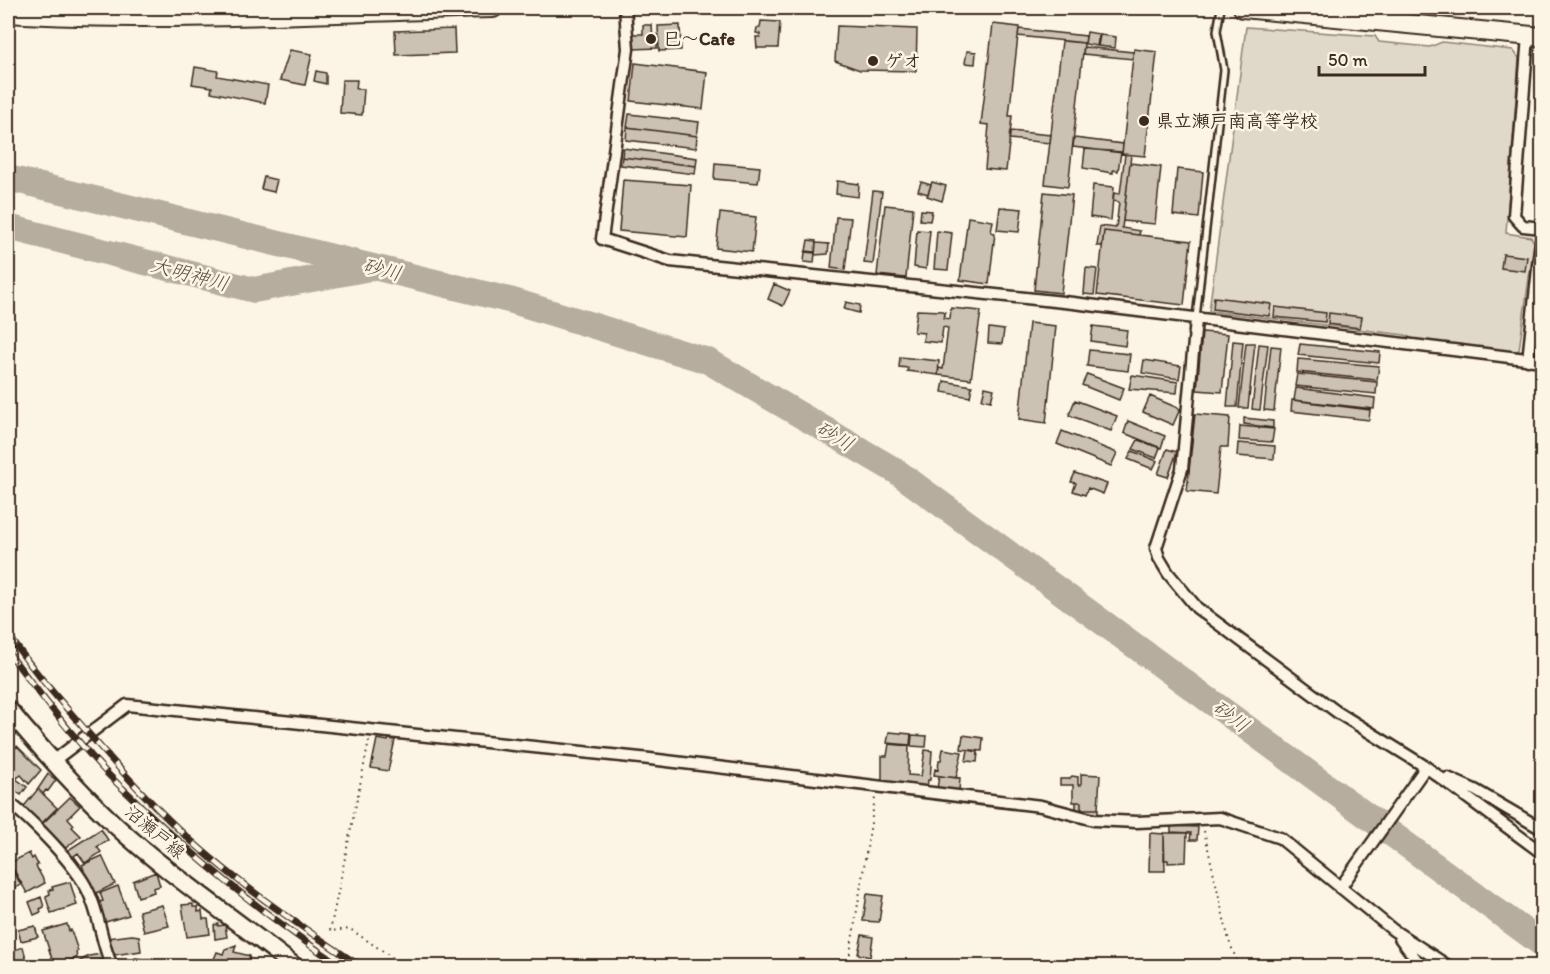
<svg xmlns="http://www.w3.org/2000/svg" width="1550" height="974" viewBox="0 0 1550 974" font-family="Itim,'Klee One',sans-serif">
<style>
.green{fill:#e0d8c8;stroke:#8e8173;stroke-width:1.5}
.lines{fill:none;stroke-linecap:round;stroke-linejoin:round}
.river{stroke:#b7ad9e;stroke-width:26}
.building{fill:#ccc2b3;stroke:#3b2a1e;stroke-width:1.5}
.lane-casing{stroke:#3b2a1e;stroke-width:10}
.street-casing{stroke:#3b2a1e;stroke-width:15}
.secondary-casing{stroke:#3b2a1e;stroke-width:21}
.primary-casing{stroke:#3b2a1e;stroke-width:22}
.path{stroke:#3b2a1e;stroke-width:2;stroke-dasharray:1.5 4.5;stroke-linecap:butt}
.lane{stroke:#fcf5e5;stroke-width:5}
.street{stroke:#fcf5e5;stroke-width:10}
.secondary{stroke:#fcf5e5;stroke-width:16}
.primary{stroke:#fcf5e5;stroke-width:18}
.rail-casing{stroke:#3b2a1e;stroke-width:7}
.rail{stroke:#fcf5e5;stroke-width:4.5;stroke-dasharray:14;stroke-linecap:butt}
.poi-dot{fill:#3b2a1e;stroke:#fcf5e5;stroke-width:2}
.labels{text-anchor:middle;stroke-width:5;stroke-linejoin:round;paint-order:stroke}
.poi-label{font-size:18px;font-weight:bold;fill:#3b2a1e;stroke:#fcf5e5;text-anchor:start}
.street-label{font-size:18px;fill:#3b2a1e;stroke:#fcf5e5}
.water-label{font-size:20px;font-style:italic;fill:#605144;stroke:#fcf5e5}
</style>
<rect width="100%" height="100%" fill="#fcf5e5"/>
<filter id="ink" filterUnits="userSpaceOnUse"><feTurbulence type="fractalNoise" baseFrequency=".0167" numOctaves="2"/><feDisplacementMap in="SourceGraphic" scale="12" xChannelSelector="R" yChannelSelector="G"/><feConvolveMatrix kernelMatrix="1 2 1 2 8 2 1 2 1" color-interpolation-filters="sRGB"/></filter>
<g filter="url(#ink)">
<path class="green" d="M1246,27L1375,36L1379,42L1430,47L1442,42L1513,50L1519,58L1506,233L1531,237L1534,242L1519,350L1514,352L1417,341L1405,335L1209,311Z"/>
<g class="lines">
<path class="river" d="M8,178L513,301L708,361L896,471L1542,944
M8,227L254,290L365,269"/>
</g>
<path class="building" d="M761,21L780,22L778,48H757L756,37H760V34L756,33L757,28H760Z
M993,24L1019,27L1009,116H1012L1006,171L985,169L989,125L981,124Z
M643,25H652L653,43H657V48L633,49V34H643Z
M680,25L681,50L659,51L658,26Z
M837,26L917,29L916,71L860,70L835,61Z
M454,29L455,53L396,55L395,31Z
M1019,29L1086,36L1085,43L1018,36Z
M1087,32L1099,34L1097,46L1085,44Z
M1100,35L1116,37L1115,48L1098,46Z
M1062,41L1084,43L1068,187L1045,184Z
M1084,47L1133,52V59L1083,54Z
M1134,49L1157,52L1145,156L1122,154Z
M290,50L312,54L305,85L280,80Z
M967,51L976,52L975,64L965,63Z
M635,63L707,72L703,109L631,101Z
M195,67L218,71L217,76L268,85L265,103L211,92L212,87L192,84Z
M316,71L326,73V84L314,81Z
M342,80H357L356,89H364L362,115L340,113Z
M629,114L699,122L697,136L627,127Z
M627,127L697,136L696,148L626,140Z
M1010,131L1051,135L1050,143L1009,139Z
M1074,138L1123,144L1122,153L1073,147Z
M623,148L697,158L696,166L622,157Z
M1085,149L1121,152L1118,171L1113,170V173L1083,168Z
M1125,154L1131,155L1122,228L1140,231L1139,235L1104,231L1102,246H1097L1100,226L1116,228L1119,202L1113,201L1114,193L1120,194Z
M622,157L696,166L695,174L621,165Z
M715,163L760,167L758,183L714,179Z
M1130,163L1161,167L1155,224L1123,221Z
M1177,169L1203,172L1199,218L1173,215Z
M264,177L277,180L274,192L261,189Z
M623,180L691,185L687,237L619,231Z
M837,181L859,184L858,197L836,194Z
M921,182L931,185L928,194L918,191Z
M932,182L946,186L942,201L927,196Z
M1093,185L1114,187L1111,220L1090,217Z
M873,191L882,192L873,264L864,263Z
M1044,192L1072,195L1061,293L1034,290Z
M885,205L913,208L906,278L877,275Z
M1000,207L1022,209L1019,232L997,230Z
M921,210L932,211L930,221L920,220Z
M720,213L756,217L752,252L716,248Z
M836,217L851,218L845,270L831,268Z
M968,217L993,221L991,232L995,233L989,284L960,280Z
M917,230L930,231L926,269L914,267Z
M937,231L952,233L948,270L934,269Z
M1104,231L1191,241L1184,305L1097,295Z
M808,240L816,241L815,252L806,251Z
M816,243L829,244L828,254L815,255Z
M805,252L815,253L814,263L804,262Z
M1503,254L1527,257L1525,271L1501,268Z
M1086,268L1097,269L1094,295L1084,294Z
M774,284L790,291L783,306L768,299Z
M1214,297L1271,304L1269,316L1213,309Z
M846,302L860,305L859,313L844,309Z
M1275,307L1326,313L1325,322L1274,317Z
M951,308L981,311L971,379L938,375L939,368L943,369L948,328L943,327L941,343L923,341L924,333L914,332L917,310L943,311L945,312L944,318L950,319Z
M1329,313L1362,317L1360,328L1328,324Z
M1029,323L1056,326L1046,423L1019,419Z
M1093,326L1127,330L1125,346L1091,341Z
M989,328L1004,330L1002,344L988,343Z
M1202,332L1228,334L1222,392L1197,390Z
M1233,341L1243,342L1237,407H1227Z
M1246,343H1255L1248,408H1239Z
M1259,344L1268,345L1260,410L1252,409Z
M1300,344L1380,352L1379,363L1298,355Z
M1271,346L1281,347L1274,411L1264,410Z
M1089,350L1130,354L1128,371L1087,366Z
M900,357L939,361L938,375L907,371L908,368L899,367Z
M1298,359L1379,366L1377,380L1297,372Z
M1144,360L1181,366L1179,379L1142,373Z
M1087,374L1124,388L1119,400L1082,385Z
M1297,374L1377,382L1376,394L1295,386Z
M1132,375L1178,382L1177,393L1129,389Z
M944,381L972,386L970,397L942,392Z
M985,387L994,389L991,401L982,399Z
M1296,388L1375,398L1374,409L1294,400Z
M1150,396L1180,409L1173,425L1143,412Z
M1075,400L1117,416L1111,431L1069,415Z
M1292,400L1370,410L1369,420L1291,411Z
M1195,414L1230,417L1228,447H1221L1216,494L1187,491Z
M1244,418L1273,421V428L1244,424Z
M1128,421L1165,436L1161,448L1124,433Z
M1240,426L1274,429L1272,442L1239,440Z
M1062,431L1117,453L1111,466L1057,444Z
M1138,440L1160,448L1156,458L1133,449Z
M1238,443L1275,446L1274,459L1237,456Z
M1167,449L1177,452L1168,477L1158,474Z
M1132,451L1157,461L1153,469L1128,459Z
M1075,473L1107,484L1103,494L1088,488L1085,495L1073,491L1076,483L1071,482Z
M889,732L911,734L910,745L887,743Z
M912,735L927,736L926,747L911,746Z
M963,735L983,738L982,751L961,749Z
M377,739L388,741L389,739L395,740L388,771L371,768Z
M889,744L909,746L908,775L921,776L925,750L932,751L930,780H928L927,788L882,785V756H887Z
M17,746L41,770L29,784L21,775L17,778L8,768V755Z
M943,749L962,752L956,778L934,775L935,769L938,770L939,760H941Z
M968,750L978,752L977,762L966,761Z
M8,773L27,787L21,795L8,786Z
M48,774L56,780L48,791L46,790L43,794L38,789Z
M1081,774L1100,775L1098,809H1081V802H1073V785H1060V779H1069L1072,776L1078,777V785H1081Z
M939,776L960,778L959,791L937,789Z
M38,789L57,808L38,827L21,810Z
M70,797L80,806L68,818L74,825L72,827L81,836L59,853L37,829Z
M1076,802H1081V809H1098V815L1076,810Z
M1171,826L1198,827L1197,840H1190L1191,833L1171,832Z
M101,829L108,840L97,847L101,852L85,863L78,853L74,856L80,864L73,868L65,852Z
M1150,833L1164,834L1165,871H1149Z
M1164,833H1187L1186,862L1168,863V860H1164Z
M29,853L32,859L34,857L38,865L36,866L45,883L27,893L10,863Z
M102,856L115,884L92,895L81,871L84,870L82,865Z
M8,862L21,885L15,888L8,875Z
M156,872L160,886L153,888L154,892L138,897L133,881Z
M70,882L77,905L51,913L46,898V896L50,894L49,890L53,889L52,887Z
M118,886L129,915L102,923L96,903L103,901L100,893Z
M867,894L883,896L879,922L863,921Z
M41,897L44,907L40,909L41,912L34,915L29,902Z
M193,904V907H198V912L202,911L203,919H208L210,934L187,937L182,905Z
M162,905L169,926L144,932L139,911Z
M67,924L69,931L71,930L78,951L76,952L77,958L54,965L43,931Z
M218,924V926L225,925L227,937L215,939L214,925Z
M35,926L38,937L21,941L18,930Z
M132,935L139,936L141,951L114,955V952H109L107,938Z
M862,935L873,937L870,957L858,954Z
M236,945L234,952L250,956L247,966H211L217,952L223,954L225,949Z
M23,947L27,962H25L26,966H8V952Z
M101,954L102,960L92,962L94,966H71L89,956Z
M135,958L197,965L196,966H134Z"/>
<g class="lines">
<defs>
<path id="lane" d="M1196,318L1224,70L1217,31L1221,8"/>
<path id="street" d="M625,8L628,49L602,239L670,261L1073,303L1542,361
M1528,36L1514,216L1523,226L1542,228
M1196,320L1182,469L1156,548L1159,558L1168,573L1197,608L1337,712L1426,767L1542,853
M1528,360L1542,232
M52,762L127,705L650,759L1041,806L1094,820L1137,822L1220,818L1280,838L1393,930L1448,966
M1448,778L1475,790L1542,829
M8,802C31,819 76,865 88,891C100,915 101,943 112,966
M1340,888L1426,767
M1400,938L1421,966"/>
<path id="secondary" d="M8,709C41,749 76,788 114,824C170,876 234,918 294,966"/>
<path id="primary" d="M1243,8L1542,37
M8,13C169,23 332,12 493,8"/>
</defs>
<use href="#lane" class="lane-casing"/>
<use href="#street" class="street-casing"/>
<use href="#secondary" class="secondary-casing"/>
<use href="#primary" class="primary-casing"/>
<path class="path" d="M369,741L330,931L350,929L405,966
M1204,831L1229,941L1239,966
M848,966L875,798"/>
<use href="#lane" class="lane"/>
<use href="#street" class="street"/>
<use href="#secondary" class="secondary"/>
<use href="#primary" class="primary"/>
<defs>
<path id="rail" d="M8,634C28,664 52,692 76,719C106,754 136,788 169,820C226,876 294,922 360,966
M8,652C38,692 69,732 103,769C115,782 129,794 142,807C204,866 270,919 341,966"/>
</defs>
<use href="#rail" class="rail-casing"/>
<use href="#rail" class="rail"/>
</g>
</g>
<g class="poi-dot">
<circle cx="651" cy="39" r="6"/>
<circle cx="873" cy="61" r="6"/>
<circle cx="1144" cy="121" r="6"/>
</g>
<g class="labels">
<g class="poi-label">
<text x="663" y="45">巳～Cafe</text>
<text x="885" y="67">ゲオ</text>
<text x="1156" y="127">県立瀬戸南高等学校</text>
</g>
<g class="street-label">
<text transform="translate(155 832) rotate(40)" y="6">沼瀬戸線</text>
</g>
<g class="water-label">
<text transform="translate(382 269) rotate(14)" y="7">砂川</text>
<text transform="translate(190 274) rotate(15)" y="7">大明神川</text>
<text transform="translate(835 436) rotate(30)" y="7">砂川</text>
<text transform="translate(1231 716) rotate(36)" y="7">砂川</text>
</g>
</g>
<rect width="1550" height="974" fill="none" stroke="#fcf5e5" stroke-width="30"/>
<rect x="15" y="15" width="1520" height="944" fill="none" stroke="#3b2a1e" stroke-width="2" filter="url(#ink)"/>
<path d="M1319 66v9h106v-9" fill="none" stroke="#3b2a1e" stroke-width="3"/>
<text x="1328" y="66" font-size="18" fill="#3b2a1e" stroke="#fcf5e5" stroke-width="4.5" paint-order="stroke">50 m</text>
</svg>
